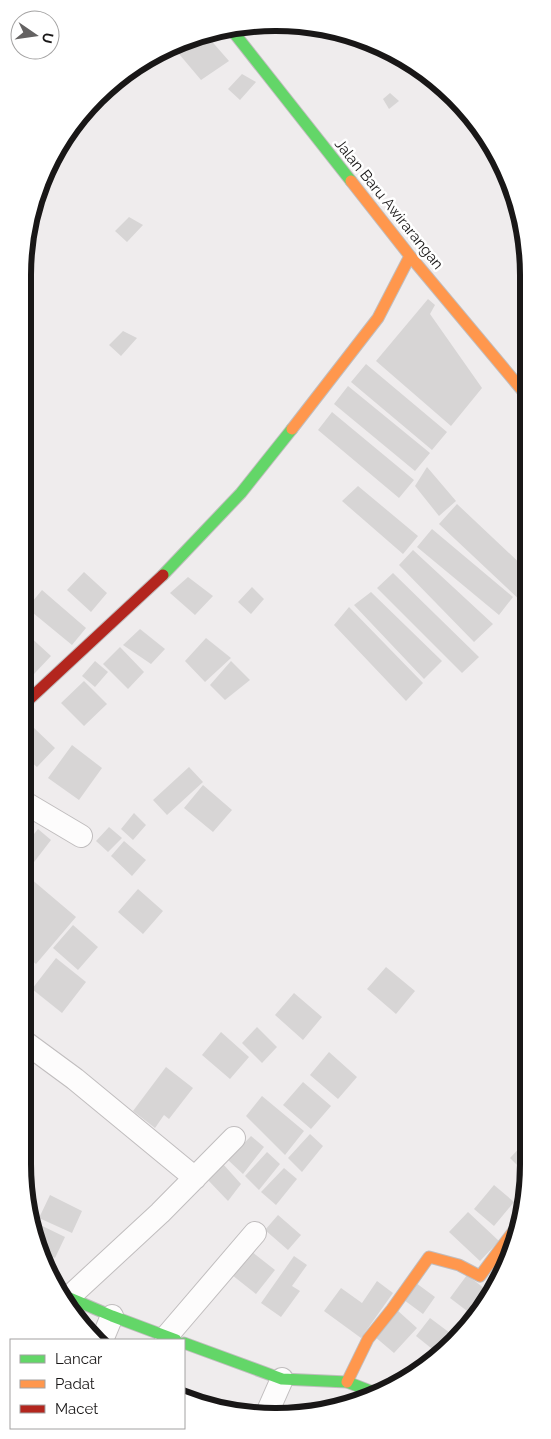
<svg xmlns="http://www.w3.org/2000/svg" width="551" height="1439" viewBox="0 0 551 1439" font-family="Raleway,sans-serif">
<style>
.building{fill:#d7d5d5}
.lines{fill:none;stroke-linecap:round;stroke-linejoin:round}
.street-casing{stroke:#c0bdbe;stroke-width:24}
.fast-casing{stroke:#c0bdbe;stroke-width:13}
.slow-casing{stroke:#c0bdbe;stroke-width:13}
.jam-casing{stroke:#c0bdbe;stroke-width:13}
.street{stroke:#fdfcfc;stroke-width:22}
.fast{stroke:#63d668;stroke-width:11}
.slow{stroke:#ff974d;stroke-width:11}
.jam{stroke:#b3261e;stroke-width:11}
.labels{text-anchor:middle;stroke-width:5;stroke-linejoin:round;paint-order:stroke}
.street-label{font-size:15px;fill:#191717;stroke:#fff}
.rim{fill:none;stroke:#191717;stroke-width:6}
</style>
<rect width="100%" height="100%" fill="#efeced"/>
<path class="building" d="M208,37L229,61L201,80L174,48Z
M242,74L256,82L240,100L228,89Z
M390,93L399,101L389,109L383,99Z
M129,217L143,225L127,242L115,231Z
M428,299L435,305L430,314L482,388L451,426L376,361Z
M123,331L137,338L121,356L109,345Z
M366,364L447,432L432,450L351,382Z
M348,386L430,453L415,471L334,404Z
M332,412L414,480L399,498L318,430Z
M427,467L456,501L439,516L415,486Z
M358,486L418,536L403,554L342,501Z
M457,504L527,570V598L523,603L439,524Z
M432,529L513,597L499,615L417,547Z
M413,550L493,624L474,642L399,565Z
M84,572L107,593L91,612L67,590Z
M393,573L479,657L462,673L377,588Z
M188,577L213,596L195,615L170,593Z
M252,587L264,599L251,614L238,602Z
M42,590L86,628L72,645L27,608Z
M371,592L442,661L424,679L354,605Z
M349,607L423,683L406,701L334,625Z
M140,629L165,649L151,664L123,645Z
M27,634L51,656L34,674L22,663V639Z
M206,638L231,658L205,682L185,661Z
M120,647L144,672L128,689L103,664Z
M95,661L108,672L95,687L82,676Z
M231,661L250,680L225,700L210,685Z
M84,681L107,704L84,726L61,703Z
M33,727L55,748L37,767L22,754V739Z
M72,745L102,768L79,800L48,778Z
M189,767L203,782L167,815L153,800Z
M203,785L232,810L213,832L184,808Z
M134,813L146,825L133,840L121,829Z
M109,827L122,838L108,852L96,841Z
M38,829L51,840L31,866L22,859V849Z
M124,841L146,860L132,876L111,856Z
M30,878L76,917L36,964L30,959L22,968V887Z
M138,889L163,911L143,934L118,912Z
M73,925L98,947L78,970L53,948Z
M56,958L86,982L62,1013L32,989Z
M386,967L415,991L396,1014L367,989Z
M294,993L322,1017L303,1040L275,1015Z
M257,1027L277,1047L262,1063L242,1043Z
M528,1027V1045L520,1036Z
M221,1032L249,1057L230,1079L202,1055Z
M329,1052L357,1077L338,1099L310,1075Z
M166,1067L193,1088L169,1119L164,1115L155,1128L133,1111Z
M303,1082L331,1106L311,1129L283,1105Z
M262,1096L304,1131L285,1155L246,1116Z
M310,1134L323,1146L302,1172L288,1158Z
M251,1136L264,1147L243,1174L228,1160Z
M527,1140L528,1141L529,1163L527,1175L510,1158Z
M267,1152L280,1164L259,1190L245,1176Z
M223,1164L241,1184L228,1201L207,1179Z
M284,1168L297,1179L276,1205L261,1192Z
M494,1185L514,1202L494,1226L474,1209Z
M50,1195L82,1211L72,1233L39,1218Z
M468,1212L499,1241L480,1261L449,1232Z
M278,1215L301,1235L288,1250L265,1230Z
M32,1221L65,1237L55,1258L39,1251L36,1245Z
M251,1251L275,1270L256,1294L232,1275Z
M294,1256L307,1265L292,1286L300,1291L281,1317L261,1303Z
M467,1275L489,1292L476,1317L457,1336L471,1314L450,1298Z
M377,1281L393,1293L361,1338L324,1311L341,1288L362,1303Z
M416,1283L435,1297L423,1314L404,1300Z
M397,1310L417,1328L394,1353L374,1336Z
M430,1318L450,1333L436,1352L416,1336Z"/>
<g class="lines">
<defs>
<path id="street" d="M22,801L81,836
M22,1040L75,1079L195,1178
M67,1299L160,1213L234,1138
M166,1337L255,1233
M102,1340L112,1316
M267,1413L282,1379"/>
<path id="fast" d="M231,29L351,181
M163,575L241,493L292,429
M65,1296L112,1316L176,1340
M184,1343L282,1379L347,1382L373,1392"/>
<path id="slow" d="M351,181L410,256L527,396
M292,429L378,318L410,256
M347,1382L368,1339L392,1309L429,1257L459,1265L480,1276L521,1221"/>
<path id="jam" d="M22,706L163,575"/>
</defs>
<use href="#street" class="street-casing"/>
<use href="#fast" class="fast-casing"/>
<use href="#slow" class="slow-casing"/>
<use href="#jam" class="jam-casing"/>
<use href="#street" class="street"/>
<use href="#fast" class="fast"/>
<use href="#slow" class="slow"/>
<use href="#jam" class="jam"/>
</g>
<g class="labels">
<g class="street-label">
<text transform="translate(389 204) rotate(51)" y="5">Jalan Baru Awirarangan</text>
</g>
</g>
<path d="M0 0H551V1439H0ZM275 31H276A244 244 0 0 1 520 275V1164A244 244 0 0 1 276 1408H275A244 244 0 0 1 31 1164V275A244 244 0 0 1 275 31Z" fill="#fff" fill-rule="evenodd"/>
<path class="rim" d="M275 31H276A244 244 0 0 1 520 275V1164A244 244 0 0 1 276 1408H275A244 244 0 0 1 31 1164V275A244 244 0 0 1 275 31Z"/>
<rect x="10" y="1339" width="175" height="90" fill="#ffffff" stroke="#a3a2a2"/>
<rect x="20" y="1355" width="25" height="8" fill="#63d668" stroke="#a3a2a2"/>
<text x="55" y="1364" font-size="15" fill="#191717">Lancar</text>
<rect x="20" y="1380" width="25" height="8" fill="#ff974d" stroke="#a3a2a2"/>
<text x="55" y="1389" font-size="15" fill="#191717">Padat</text>
<rect x="20" y="1405" width="25" height="8" fill="#b3261e" stroke="#a3a2a2"/>
<text x="55" y="1414" font-size="15" fill="#191717">Macet</text>
<g transform="translate(35 35) rotate(103)"><circle r="24" fill="#ffffff" stroke="#a3a2a2"/>
<path d="M0-4L9 19L0 12L-9 19Z" fill="#646262"/>
<text y="-8" font-size="14" font-weight="bold" text-anchor="middle" fill="#191717">U</text>
</g>
</svg>
